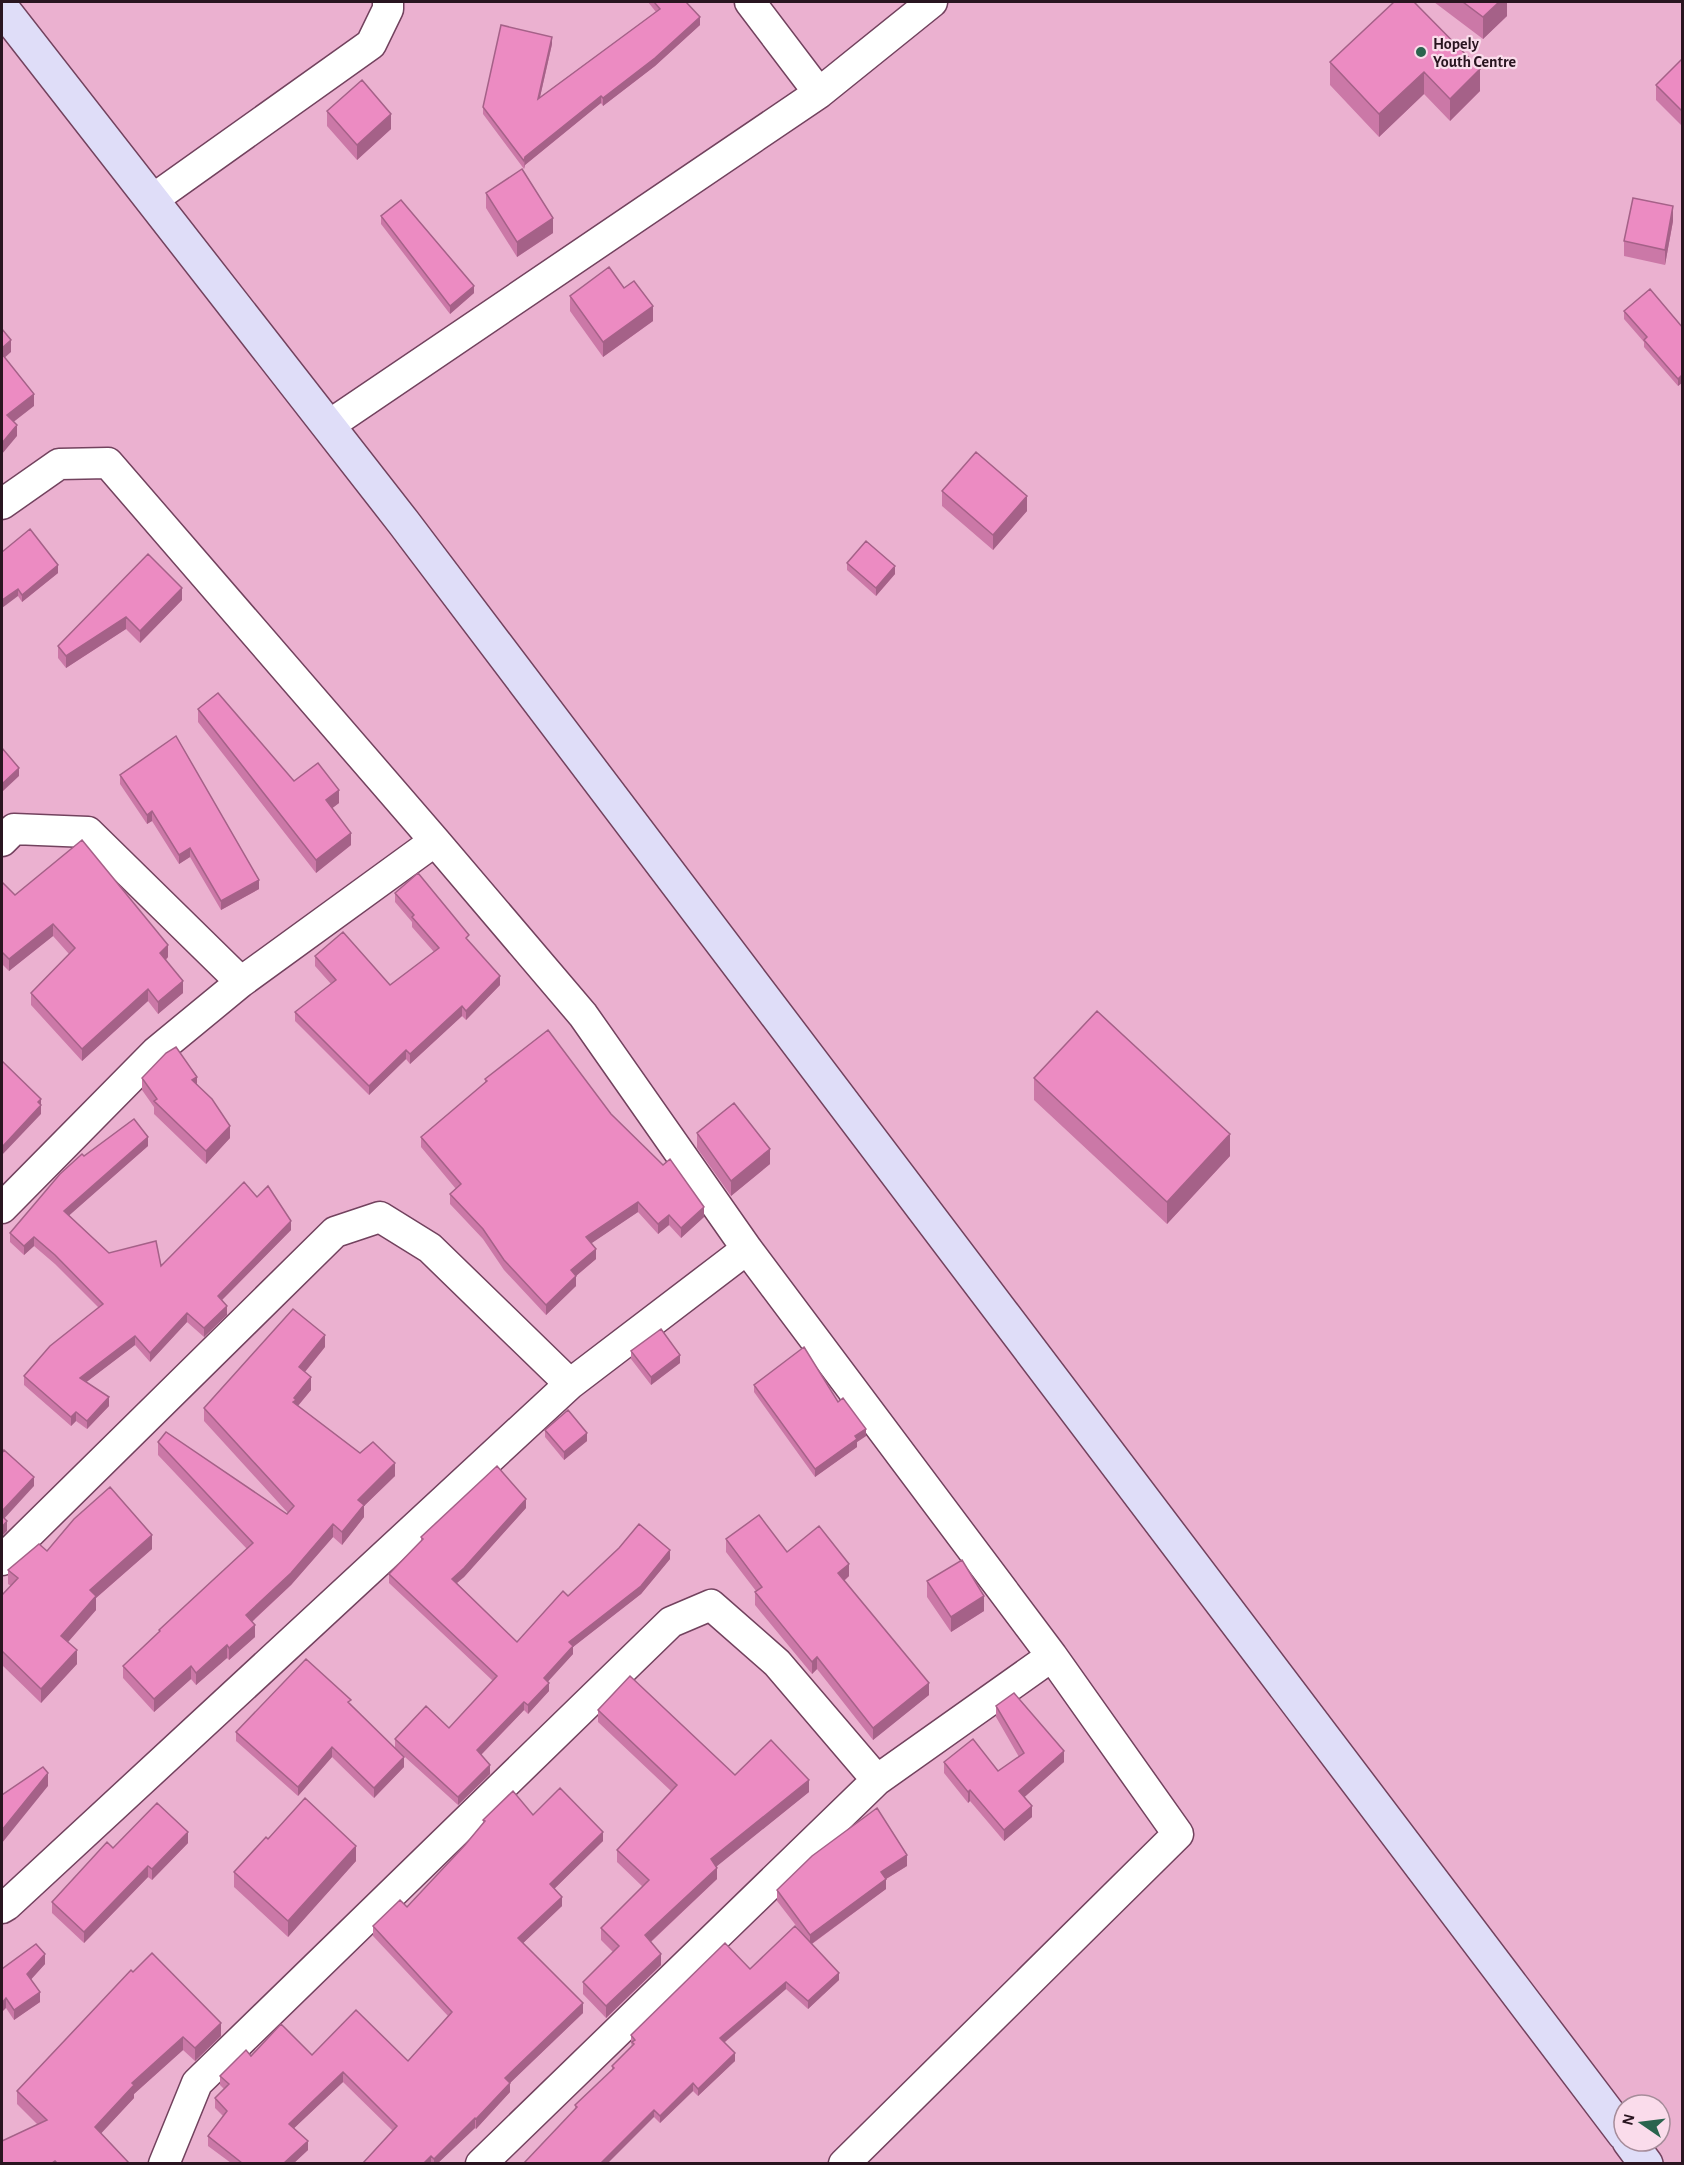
<svg xmlns="http://www.w3.org/2000/svg" width="1684" height="2165" viewBox="0 0 1684 2165" font-family="'Alegreya Sans',sans-serif">
<style>
.lines{fill:none;stroke-linecap:round;stroke-linejoin:round}
.street-casing{stroke:#72425e;stroke-width:33}
.secondary-casing{stroke:#72425e;stroke-width:36}
.street{stroke:#fff;stroke-width:30}
.secondary{stroke:#dfddf8;stroke-width:33}
.wall{fill:#cb78a7}
.shaded-wall{fill:#a56188}
.building{fill:#ec8bc2;stroke:#a56188;stroke-width:1.5}
.poi-dot{fill:#2a644e;stroke:#fadceb;stroke-width:2}
.labels{text-anchor:middle;stroke-width:4.5;stroke-linejoin:round;paint-order:stroke}
.poi-label{font-size:16px;font-weight:bold;fill:#291520;stroke:#fadceb;text-anchor:start}
</style>
<rect width="100%" height="100%" fill="#ebb1d0"/>
<g class="lines">
<defs>
<path id="street" d="M819,93L932,2
M152,200L371,44L388,9V2
M328,426L819,93L750,2
M2,504L59,464L108,463L435,841L583,1015L747,1249L1052,1656L1178,1834L844,2164
M2,841L14,829L88,832L241,982
M2,1208L156,1052L241,982L435,841
M2,1560L335,1232L380,1217L430,1248L570,1384
M2,1908L7,1905L570,1384L747,1249
M164,2164L197,2083L671,1622L711,1605L777,1663L877,1780
M481,2164L877,1780L1052,1656"/>
<path id="secondary" d="M2,8L404,523L1624,2134
M1629,2141L1646,2164"/>
</defs>
<use href="#street" class="street-casing"/>
<use href="#secondary" class="secondary-casing"/>
<use href="#street" class="street"/>
<use href="#secondary" class="secondary"/>
</g>
<path class="wall" d="M648,2H686L700,25L655,66L603,106L601,103L525,165L524,169L483,114V107L552,44L540,97L656,12Z
M1394,2L1480,91L1450,121L1424,94L1379,137L1330,85V62Z
M1434,2H1507V16L1483,39Z
M1683,58V127L1656,100V85Z
M327,111L391,129L357,160L327,126Z
M486,193L553,233L517,257L486,208Z
M381,216L474,293L450,314L381,224Z
M1673,221L1665,265L1624,256V241Z
M624,288L653,321L603,357L570,311V296Z
M1624,311L1683,328V382L1678,386L1644,347V342L1624,319Z
M942,491L1027,511L993,550L942,506Z
M2,552L58,573L22,602L18,596Z
M847,563L895,574L876,596L847,570Z
M182,588V600L140,643L126,629L66,668L58,658V646Z
M198,709L294,781L339,803L332,808L351,845L316,873L198,722Z
M120,775L259,889L221,910L190,857L179,864L152,821L147,824L120,784Z
M2,882L15,895L168,957L166,960L183,993L158,1014L148,1001L82,1061L31,1005V993L69,954L53,936L9,971L2,964Z
M395,893L469,942L500,985L466,1020L462,1016L410,1064L406,1059L369,1095L295,1021V1012L331,984L315,966V956L390,985L434,952L412,927V922L395,902Z
M142,1078L197,1084L230,1138L206,1164L154,1114V1107L142,1090Z
M1034,1078L1230,1156L1167,1224L1034,1100Z
M485,1079L611,1114L704,1217L681,1238L669,1225L658,1234L638,1212L591,1243L596,1259L576,1276V1286L546,1315L504,1270L483,1239L450,1204V1194L456,1189L421,1147V1137L485,1083Z
M697,1133L770,1164L731,1196L697,1148Z
M148,1146L69,1215L109,1253L161,1266L257,1197L291,1230L222,1300L227,1315L204,1337L187,1322L150,1362L135,1345L86,1382L109,1406L87,1429L76,1421L71,1426L24,1385V1376L99,1308L55,1264L34,1246L24,1255L10,1242V1233L84,1156Z
M325,1347L305,1372L311,1390L298,1406L360,1453L395,1476L364,1506V1517L342,1545L333,1537L291,1585L252,1622L255,1637L229,1660L227,1658L196,1685L191,1679L154,1712L123,1678V1666L159,1632V1630L247,1549L158,1455V1442L287,1514L288,1513L204,1421V1408Z
M631,1351L680,1363L651,1385L631,1359Z
M754,1385L866,1436L857,1442V1447L815,1477L754,1392Z
M545,1430L587,1441L564,1460L545,1437Z
M526,1508L464,1577L457,1583L517,1642L568,1596L670,1559L641,1594L573,1647V1654L548,1681L549,1691L528,1714L524,1710L481,1755L490,1774L458,1805L395,1748V1739L449,1728L493,1681L389,1583V1574L421,1541V1537Z
M726,1539L787,1552L849,1576L844,1581L929,1695L873,1740L817,1669L812,1674L755,1605V1592L756,1591L726,1552Z
M152,1549L96,1598V1610L68,1642L77,1664L41,1703L2,1665V1595L11,1586L8,1584V1570L47,1551Z
M927,1581L984,1611L951,1632L927,1597Z
M351,1705L404,1767L374,1798L332,1757L298,1796L236,1741V1732Z
M996,1706L1064,1762L1024,1797L1032,1817L1004,1841L970,1801L968,1803L944,1773V1762L998,1771L1019,1757L996,1717Z
M598,1710L735,1775L809,1792L716,1866L717,1879L651,1942L661,1965L606,2018L583,1994V1982L613,1952L601,1940V1928L643,1887L617,1862V1850L671,1791L598,1722Z
M533,1815L603,1841L554,1889L562,1906L523,1943L583,2013L510,2083V2092L476,2129L475,2128L438,2163H363L393,2131L343,2082L294,2128L308,2150L294,2163H231L208,2146V2136L223,2116L215,2108V2098L224,2089L220,2085V2076L251,2056L312,2055L408,2061L448,2016L373,1936V1926L407,1907L465,1845L483,1823V1820Z
M268,1839L356,1861L288,1937L234,1887V1872Z
M188,1843L152,1880L148,1877L84,1943L52,1913V1902L113,1848Z
M907,1866L886,1879V1889L812,1944L839,1980L808,2009L786,1989L724,2043L735,2061L698,2096L693,2091L660,2123L654,2117L575,2108V2105L612,2070V2066L632,2046L631,2043V2035L750,1969L801,1932L777,1901V1890Z
M45,1964L31,1979L40,2002L14,2020L6,2008L2,1969Z
M133,1972L221,2036L195,2061L183,2050L134,2094V2098L101,2133L129,2163H2L38,2125L17,2104V2091Z"/>
<path class="shaded-wall" d="M1499,2H1507V16L1483,39V17Z
M700,17V25L655,66L603,106V98Z
M552,37V44L538,106V99Z
M1480,69V91L1450,121V99Z
M1424,72V94L1379,137V114Z
M601,96V103L525,165L524,169L525,157Z
M391,114V129L357,160V145Z
M1673,206V221L1665,265V250Z
M553,218V233L517,257V242Z
M474,286V293L450,314V306Z
M653,306V321L603,357V342Z
M11,340V352L2,360V348Z
M1683,374V382L1678,386V379Z
M34,394V406L7,427V415Z
M17,425V436L2,454V443Z
M1027,496V511L993,550V535Z
M58,565V573L22,602V595Z
M895,566V574L876,596V588Z
M182,588V600L140,643V631Z
M18,589V596L2,608V600Z
M126,617V629L66,668V656Z
M19,768V776L2,792V784Z
M339,790V803L326,813V800Z
M152,811V821L147,824V815Z
M351,833V845L316,873V860Z
M190,848V857L179,864V855Z
M259,880V889L221,910V901Z
M53,924V936L9,971V959Z
M168,945V957L160,965V953Z
M500,976V985L466,1020V1011Z
M183,981V993L158,1014V1002Z
M148,989V1001L82,1061V1049Z
M462,1006V1016L410,1064V1054Z
M406,1050V1059L369,1095V1086Z
M197,1077V1090L192,1080Z
M41,1099V1114L2,1155V1147Z
M230,1126V1138L206,1164V1151Z
M1230,1134V1156L1167,1224V1202Z
M148,1137V1146L64,1220V1211Z
M770,1149V1164L731,1196V1181Z
M638,1202V1212L586,1247V1237Z
M704,1207V1217L681,1238V1228Z
M669,1215V1225L658,1234V1224Z
M291,1221V1230L218,1304V1296Z
M34,1237V1246L24,1255V1246Z
M596,1249V1259L576,1276V1286L546,1315V1305L571,1270Z
M227,1306V1315L204,1337V1328Z
M187,1313V1322L150,1362V1353Z
M325,1335V1347L299,1379V1367Z
M135,1336V1345L80,1387V1378Z
M680,1355V1363L651,1385V1377Z
M311,1377V1390L296,1408L293,1415L294,1398Z
M109,1397V1406L87,1429V1421Z
M76,1412V1421L71,1426V1417Z
M866,1429V1436L857,1442V1447L815,1477V1469L855,1436Z
M587,1433V1441L564,1460V1452Z
M395,1463V1476L364,1506V1517L342,1545V1532L358,1500Z
M34,1477V1486L2,1521V1511Z
M526,1499V1508L464,1577L452,1587V1579Z
M7,1521V1531L2,1536V1527Z
M333,1524V1537L291,1585L246,1627V1615Z
M152,1535V1549L96,1598V1610L61,1650V1636L90,1590Z
M670,1550V1559L641,1594L573,1647V1654L544,1686V1678L569,1642Z
M849,1564V1576L838,1586V1573Z
M984,1596V1611L951,1632V1617Z
M255,1625V1637L229,1660V1648Z
M227,1645V1658L196,1685V1673Z
M77,1650V1664L41,1703V1689Z
M817,1657V1669L812,1674V1662Z
M191,1666V1679L154,1712V1699Z
M549,1683V1691L528,1714V1705Z
M929,1683V1695L873,1740V1728Z
M524,1702V1710L477,1759V1750Z
M332,1747V1757L298,1796V1787Z
M1064,1751V1762L1019,1802V1791Z
M404,1757V1767L374,1798V1788Z
M490,1765V1774L458,1805V1797Z
M48,1773V1786L2,1843V1830Z
M809,1780V1792L711,1871V1859Z
M970,1790V1801L968,1803V1792Z
M1032,1806V1817L1004,1841V1830Z
M188,1832V1843L152,1880V1869Z
M603,1832V1841L550,1893V1884Z
M356,1846V1861L288,1937V1921Z
M907,1855V1866L886,1879V1889L810,1945V1935L881,1872Z
M148,1866V1877L84,1943V1932Z
M717,1868V1879L645,1947V1935Z
M562,1897V1906L518,1948V1938Z
M45,1954V1964L27,1984V1974Z
M661,1954V1965L606,2018V2006Z
M839,1973V1980L808,2009V2001Z
M786,1982V1989L720,2046V2038Z
M40,1992V2002L14,2020V2010Z
M6,1998V2008L2,2012V2003Z
M583,2003V2013L510,2083V2092L476,2129V2119L505,2078Z
M221,2023V2036L195,2061V2048Z
M183,2037V2050L134,2094V2098L95,2140V2127L132,2083Z
M735,2053V2061L698,2096V2089Z
M343,2072V2082L289,2133V2124Z
M693,2083V2091L660,2123V2116Z
M654,2110V2117L608,2163H601Z
M475,2118V2128L438,2163H434V2159Z
M308,2141V2150L294,2163H284Z
M431,2156V2163H424Z"/>
<path class="building" d="M654,2H686L700,17L655,58L603,98L601,96L525,157L524,161L483,107L501,25L552,37L538,99L660,9Z
M1394,2H1414L1480,69L1450,99L1424,72L1379,114L1330,62Z
M1463,2H1499L1483,17Z
M1683,58V112L1656,85Z
M362,80L391,114L357,145L327,111Z
M522,169L553,218L517,242L486,193Z
M1633,198L1673,206L1665,250L1624,241Z
M401,200L474,286L450,306L381,216Z
M609,267L624,288L634,281L653,306L603,342L570,296Z
M1650,289L1683,328V374L1678,379L1644,340L1647,337L1624,311Z
M2,329L11,340L2,348Z
M2,354L34,394L7,415L17,425L2,443Z
M976,452L1027,496L993,535L942,491Z
M30,529L58,565L22,595L18,589L2,600V552Z
M866,541L895,566L876,588L847,563Z
M148,554L182,588L140,631L126,617L66,656L58,646Z
M218,693L294,781L318,763L339,790L326,800L351,833L316,860L198,709Z
M176,736L259,880L221,901L190,848L179,855L152,811L147,815L120,775Z
M2,748L19,768L2,784Z
M82,840L168,945L160,953L183,981L158,1002L148,989L82,1049L31,993L75,948L53,924L9,959L2,952V882L15,895Z
M418,873L469,935L466,938L500,976L466,1011L462,1006L410,1054L406,1050L369,1086L295,1012L336,980L315,956L343,932L390,985L439,948L412,917L414,915L395,893Z
M1097,1011L1230,1134L1167,1202L1034,1078Z
M548,1030L611,1114L663,1165L670,1159L704,1207L681,1228L669,1215L658,1224L638,1202L586,1237L596,1249L571,1270L576,1276L546,1305L504,1260L483,1229L450,1194L461,1184L421,1137L487,1081L485,1079Z
M176,1047L197,1077L192,1080L212,1099L230,1126L206,1151L154,1101L157,1099L142,1078L166,1053Z
M2,1061L41,1099L38,1102L41,1105L2,1147Z
M734,1103L770,1149L731,1181L697,1133Z
M134,1119L148,1137L64,1211L109,1253L156,1241L161,1266L244,1182L257,1197L268,1186L291,1221L218,1296L227,1306L204,1328L187,1313L150,1353L135,1336L80,1378L109,1397L87,1421L76,1412L71,1417L24,1376L50,1346L103,1304L55,1255L34,1237L24,1246L10,1233L60,1174L82,1154L84,1156Z
M293,1309L325,1335L299,1367L311,1377L294,1398L296,1400L293,1402L360,1453L373,1442L395,1463L358,1500L364,1505L342,1532L333,1524L291,1573L246,1615L255,1625L229,1648L227,1645L196,1673L191,1666L154,1699L123,1666L160,1631L159,1630L253,1543L158,1442L166,1432L287,1514L294,1506L204,1408Z
M661,1329L680,1355L651,1377L631,1351Z
M804,1347L838,1402L843,1398L866,1429L855,1436L857,1439L815,1469L754,1385Z
M568,1410L587,1433L564,1452L545,1430Z
M4,1450L34,1477L2,1511V1453Z
M497,1466L526,1499L464,1568L452,1579L517,1642L563,1591L568,1596L619,1548L639,1524L670,1550L641,1586L569,1642L573,1646L544,1678L549,1683L528,1705L524,1702L477,1750L490,1765L458,1797L395,1739L426,1706L449,1728L497,1676L389,1574L423,1539L421,1537Z
M110,1487L152,1535L90,1590L96,1596L61,1636L77,1650L41,1689L2,1651V1595L18,1578L8,1570L39,1544L47,1551L74,1519Z
M759,1515L787,1552L819,1526L849,1564L838,1573L929,1683L873,1728L817,1657L812,1662L755,1592L762,1587L726,1539Z
M2,1516L7,1521L2,1527Z
M962,1560L984,1596L951,1617L927,1581Z
M306,1659L351,1700L348,1702L404,1757L374,1788L332,1747L298,1787L236,1732Z
M630,1676L735,1775L771,1740L809,1780L711,1859L717,1868L645,1935L661,1954L606,2006L583,1982L619,1946L601,1928L649,1880L617,1850L677,1785L598,1710Z
M1014,1693L1064,1751L1019,1791L1032,1806L1004,1830L970,1790L968,1792L944,1762L973,1739L998,1771L1024,1753L996,1706Z
M43,1767L48,1773L2,1830V1795Z
M560,1788L603,1832L550,1884L562,1897L518,1938L583,2003L505,2078L510,2083L476,2119L475,2118L434,2159L431,2156L424,2163H363L397,2126L343,2072L289,2124L308,2141L284,2163H242L208,2136L227,2111L215,2098L229,2084L220,2076L246,2050L251,2056L281,2024L312,2055L356,2010L408,2061L452,2012L373,1926L400,1900L407,1907L465,1845L485,1821L483,1820L513,1791L533,1815Z
M305,1798L356,1846L288,1921L234,1872L266,1837L268,1839Z
M157,1803L188,1832L152,1869L148,1866L84,1932L52,1902L107,1842L113,1848Z
M877,1808L907,1855L881,1872L886,1879L810,1935L777,1890L812,1856Z
M795,1926L839,1973L808,2001L786,1982L720,2038L735,2053L698,2089L693,2083L660,2116L654,2110L601,2163H524L577,2107L575,2105L614,2068L612,2066L634,2044L632,2042L635,2040L631,2035L725,1943L750,1969Z
M36,1944L45,1954L27,1974L40,1992L14,2010L6,1998L2,2003V1969Z
M152,1953L221,2023L195,2048L183,2037L132,2083L134,2085L95,2127L129,2163H57L55,2161L52,2163H2V2141L47,2120L17,2091L131,1970L133,1972Z"/>
<circle class="poi-dot" cx="1421" cy="52" r="6"/>
<g class="labels">
<g class="poi-label">
<text x="1433" y="49">Hopely<tspan x="1433" dy="18">Youth Centre</tspan></text>
</g>
</g>
<rect width="1684" height="2165" fill="none" stroke="#291520" stroke-width="6"/>
<g transform="translate(1642 2123) rotate(284)"><circle r="28" fill="#fadceb" stroke="#a68c9a" stroke-width="1.5"/>
<path d="M0-4.5L10 22L0 15L-10 22Z" fill="#2a644e"/>
<text y="-9" font-size="16" font-weight="bold" text-anchor="middle" fill="#291520">N</text>
</g>
</svg>
